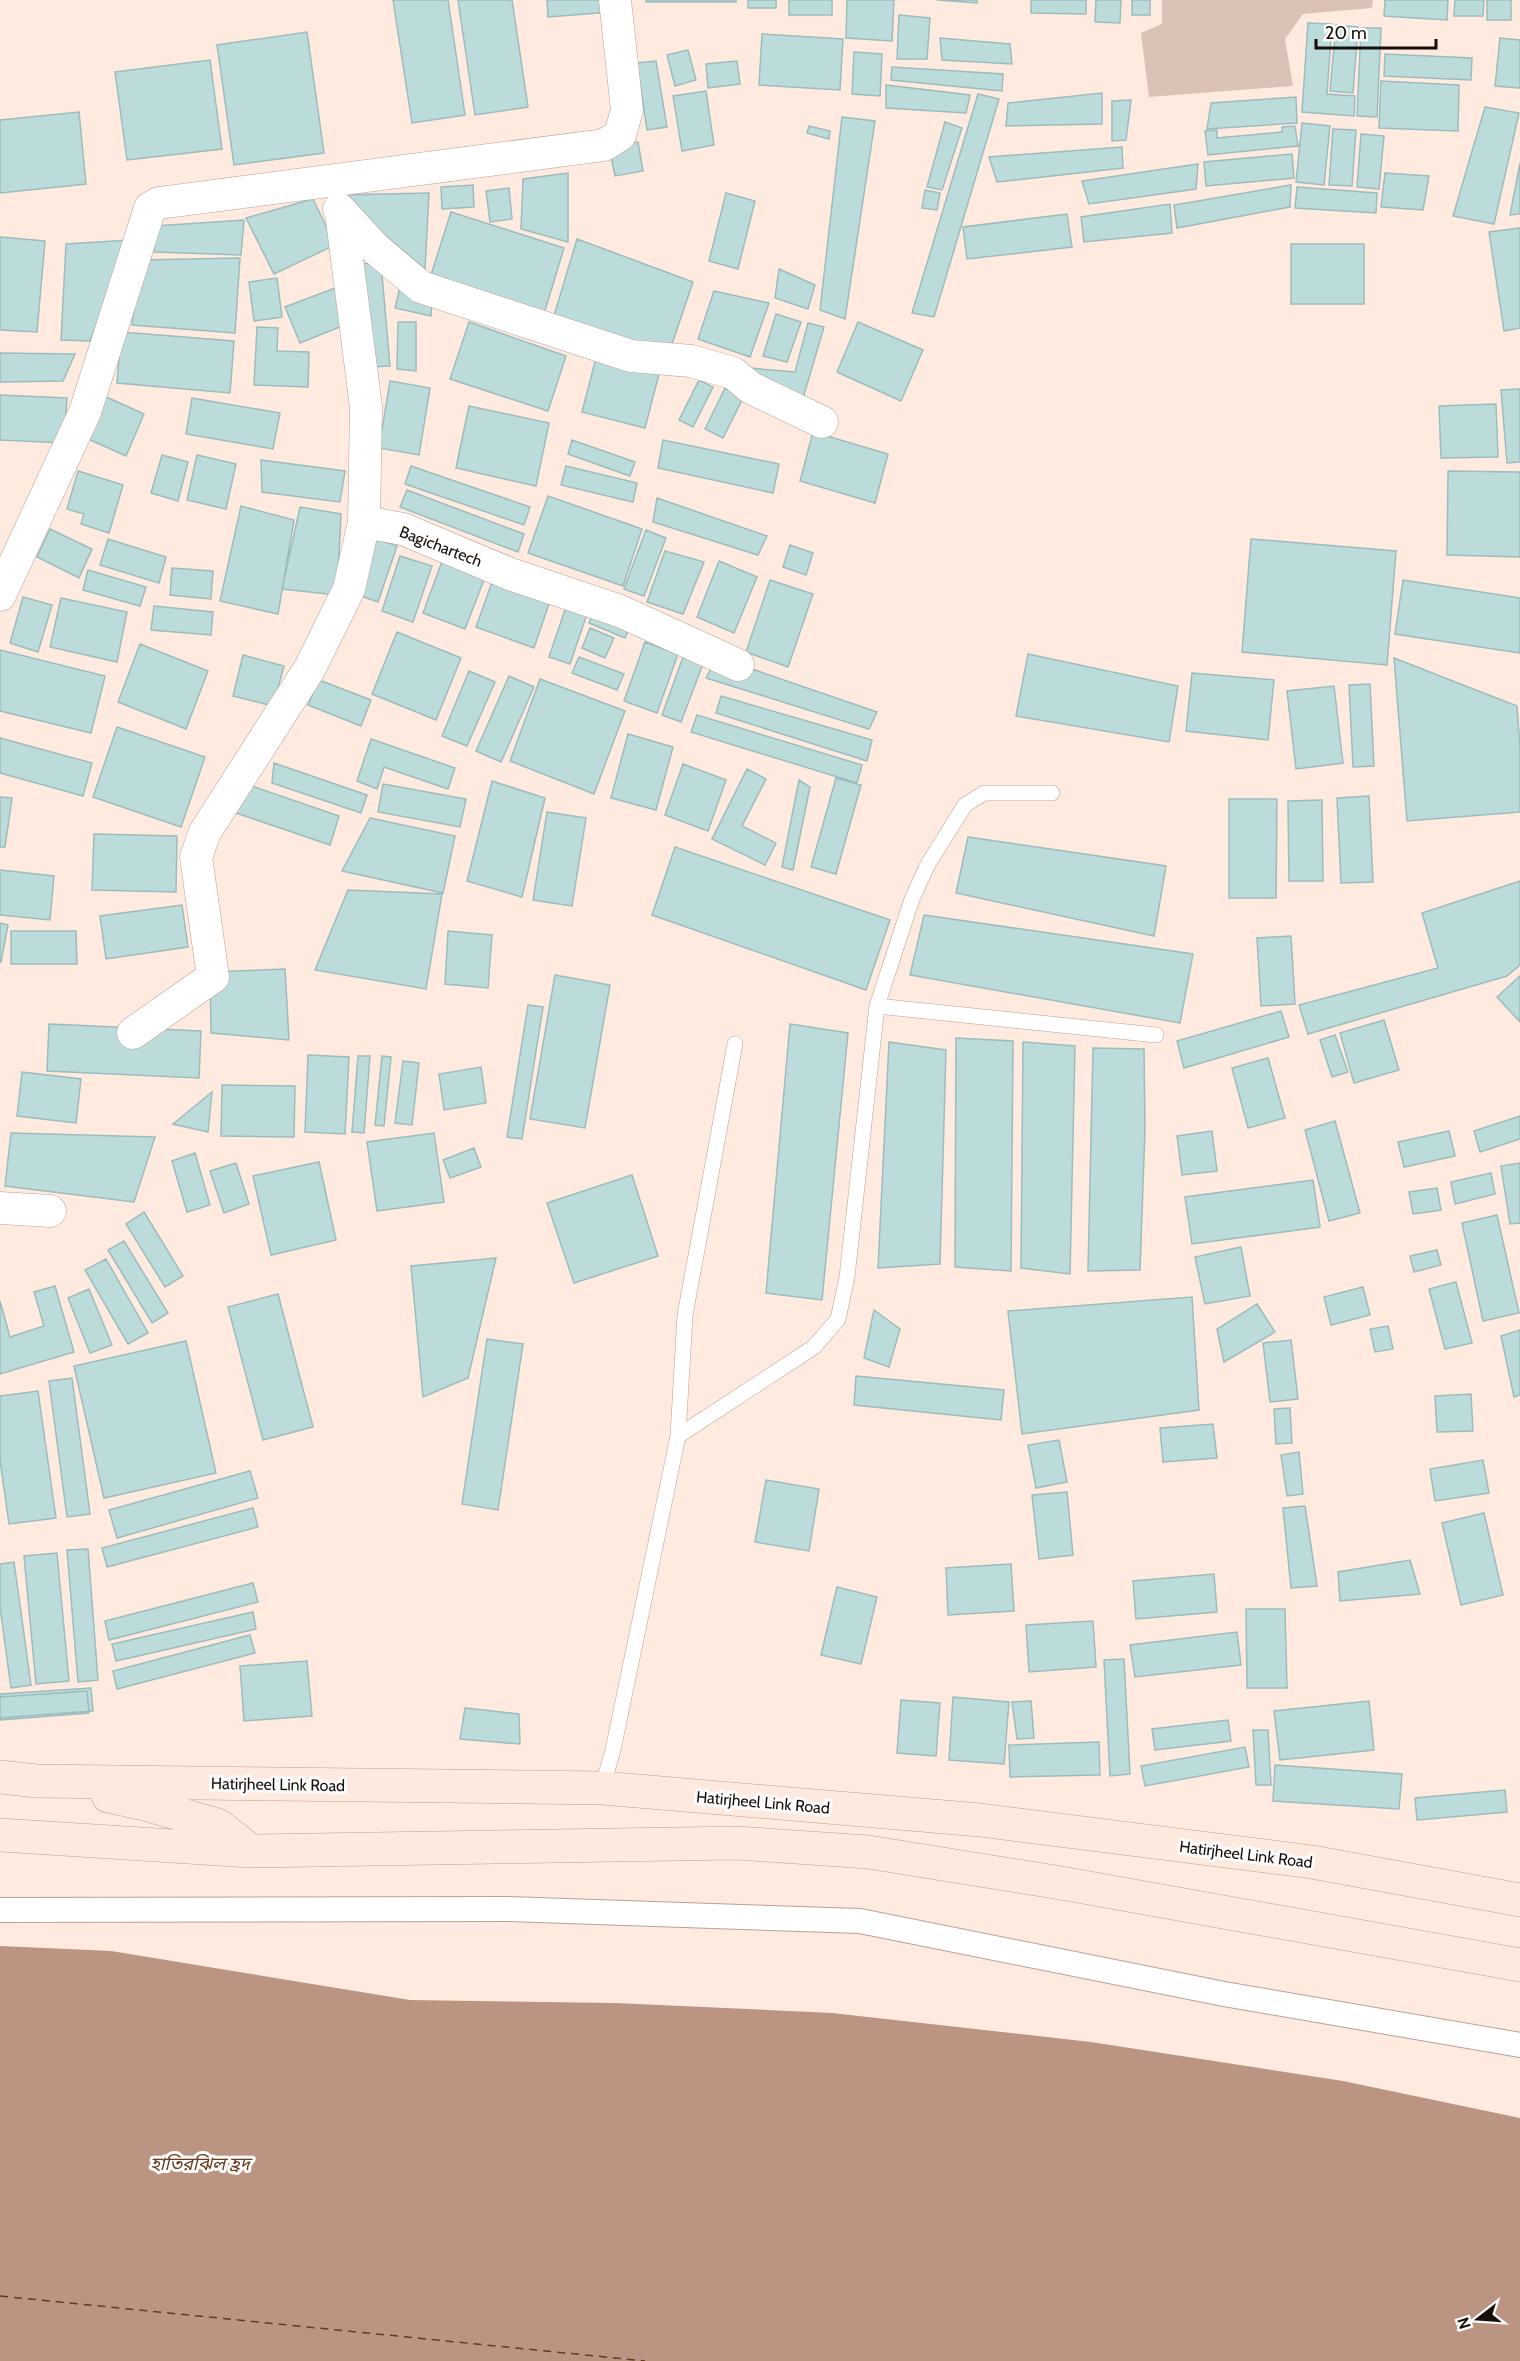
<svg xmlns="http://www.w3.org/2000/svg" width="1520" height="2361" viewBox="0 0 1520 2361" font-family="Cabin,'Noto Sans Bengali',sans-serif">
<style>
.green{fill:#dac2b6}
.water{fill:#bb9582}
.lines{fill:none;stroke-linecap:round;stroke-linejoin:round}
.ferry{stroke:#6a381b;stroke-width:1.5;stroke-dasharray:8 6;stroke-linecap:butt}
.building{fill:#bcdcdc;stroke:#9dbcbc;stroke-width:1.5}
.service-casing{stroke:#b9a195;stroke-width:16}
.pedestrian-casing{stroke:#b9a195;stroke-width:26}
.minor-casing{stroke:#b9a195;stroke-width:33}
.secondary-casing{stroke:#b9a195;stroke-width:34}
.service{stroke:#fff;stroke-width:15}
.pedestrian{stroke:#fff;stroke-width:24}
.minor{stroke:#fff;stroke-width:32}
.secondary{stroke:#fee9de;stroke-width:33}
.labels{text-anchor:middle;stroke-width:6;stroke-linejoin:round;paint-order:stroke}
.street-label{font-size:16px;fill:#170e0a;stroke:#fcfcfc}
.water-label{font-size:18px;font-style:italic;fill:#6a381b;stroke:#fcfcfc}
</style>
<rect width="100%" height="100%" fill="#ffeae0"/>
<path class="green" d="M1162,0H1373L1372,8L1303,14L1285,39L1293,86L1149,97L1141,33L1162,24Z"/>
<path class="water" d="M0,1946L111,1951L410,2000L615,2003L832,2013L1091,2042L1343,2081L1520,2118V2361H0Z"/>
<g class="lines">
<path class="ferry" d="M0,2296L645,2361"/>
</g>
<path class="building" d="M393,0H448L465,115L412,123Z
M458,0H512L528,107L475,115Z
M547,0H622L623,11L548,17Z
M646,0H736V2H646Z
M748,0H776V8H748Z
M789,0H832V15H789Z
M847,0H894L892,41L846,38Z
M937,0H977V3Z
M1031,0H1086V14L1031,13Z
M1096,0H1121L1120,23L1095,22Z
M1132,0H1150V15H1132Z
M1385,0H1448L1447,20L1384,16Z
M1455,0H1484L1483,16H1454Z
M1487,0H1511V20H1487Z
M899,15L930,18L927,59H897Z
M1308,23L1332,24L1327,94L1355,96L1354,116L1302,112Z
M1336,25L1358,27L1353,93L1330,91Z
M1361,28H1381L1377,117L1357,116Z
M307,32L324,153L234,165L217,45Z
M762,34L843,39L840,90L759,85Z
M940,38L1010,44L1012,64L942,60Z
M1500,38L1520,40V88L1495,86Z
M688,50L696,80L675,86L667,55Z
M854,52L882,54L880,96L852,94Z
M1385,54L1472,58L1471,80L1384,76Z
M210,60L222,149L127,160L115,72Z
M656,61L667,127L647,130L637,63Z
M737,61L740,84L708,88L706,64Z
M892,67L1003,74L1002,91L891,80Z
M1381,81L1459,85L1458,131L1379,128Z
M886,85L970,95L966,113L886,108Z
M706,91L714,145L682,151L673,96Z
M1102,93V124L1006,126L1008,103Z
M978,94L999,99L934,317L912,313Z
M1296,97L1297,123L1207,129L1211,103Z
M1131,100L1126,140L1112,141V101Z
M1485,107L1519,113L1494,224L1453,216Z
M79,112L86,184L0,193V120Z
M842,117L875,121L845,319L820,310Z
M945,122L962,128L942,190L927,187Z
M1302,123L1330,126L1324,185L1296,182Z
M809,126L830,131L829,139L807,133Z
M1295,126L1298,146L1208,155L1205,131L1217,130V138L1282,132V127Z
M1333,129L1356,130L1352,186L1329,185Z
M1361,134L1384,136L1379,189L1357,187Z
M638,142L643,171L615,176L609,147Z
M1122,147L1123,168L997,182L989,157Z
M1292,154L1294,178L1206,186L1204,162Z
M1520,163V214L1510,215Z
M1198,164L1196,189L1089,204L1082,181Z
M568,173V242L521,229L523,179Z
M1385,173L1429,176L1423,210L1381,207Z
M473,185L474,207L442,209L441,187Z
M1291,185L1290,207L1177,228L1174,205Z
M1297,187L1377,193L1376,213L1295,208Z
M509,188L512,219L490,222L486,191Z
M925,190L940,193L937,210L922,208Z
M429,193L425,269L337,195Z
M726,193L755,201L738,269L709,261Z
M313,199L335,245L274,274L246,218Z
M1170,204L1172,233L1084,242L1081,217Z
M451,212L564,248L543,317L429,281Z
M1067,214L1072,247L967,259L963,227Z
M244,220L241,255L154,252L155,226Z
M1520,228V328L1504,331L1489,232Z
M0,237L45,241L37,332L0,330Z
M577,239L693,282L669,353L553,319Z
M129,240L90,341L61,340L66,244Z
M1291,244H1364V304H1291Z
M240,258L235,333L132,325L140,260Z
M381,263L390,366L371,367L356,264Z
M779,269L815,285L808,309L775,298Z
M277,278L282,317L254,321L249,282Z
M343,285L352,322L300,343L285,307Z
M400,287L432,299L431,316L395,308Z
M714,291L769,303L750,357L698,339Z
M776,314L801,322L787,362L763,356Z
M398,322H416V371L397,369Z
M469,322L566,356L548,411L450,379Z
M858,322L923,350L901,401L837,372Z
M808,323L824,327L801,405L749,368L795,372Z
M257,327L278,328L277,351L309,352L308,387L254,385Z
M121,332L234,341L230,393L117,383Z
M0,353L75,354L63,381L0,382Z
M597,354L660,370L645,428L582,412Z
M699,380L713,387L693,427L679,420Z
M390,381L430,388L419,455L379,448Z
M725,388L743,398L723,438L705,429Z
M1520,389V462L1507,463L1501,390Z
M0,395L67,398L64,443L0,440Z
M104,396L144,414L126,456L86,438Z
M192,398L280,413L273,449L186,434Z
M1496,404L1498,457L1441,458L1439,406Z
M469,406L549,423L536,486L456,468Z
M813,432L888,454L875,503L800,481Z
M572,440L635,462L630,476L568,454Z
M663,440L779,464L773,493L658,468Z
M162,455L188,462L178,501L151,493Z
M197,455L236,464L226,509L187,500Z
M261,460L345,471L340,502L262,492Z
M411,466L530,507L524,525L405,484Z
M566,466L637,483L633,502L561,485Z
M78,471L123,485L109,533L81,524L84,514L67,509Z
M1448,471L1520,472V557L1447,555Z
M407,490L524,534L518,552L400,507Z
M548,496L642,529L623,586L528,553Z
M657,498L767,536L758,555L653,522Z
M241,506L294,520L278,614L220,601Z
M300,507L341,514L337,595L282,589Z
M50,529L92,549L79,578L37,557Z
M646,530L666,538L644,596L624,589Z
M366,535L397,546L378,602L347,591Z
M108,539L166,557L159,583L100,565Z
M1251,539L1396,551L1387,665L1242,652Z
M790,545L813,553L806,575L783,567Z
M665,551L704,562L683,614L647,602Z
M400,556L432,566L413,622L382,611Z
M444,556L487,572L465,629L423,613Z
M719,561L757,577L734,633L697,617Z
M172,568L213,571L211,599L170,595Z
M88,570L146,587L140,606L83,590Z
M496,571L553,592L534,648L476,627Z
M770,580L813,594L788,667L746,652Z
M1403,580L1520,598V653L1395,634Z
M23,597L52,605L38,652L10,643Z
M61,598L127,612L117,662L50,647Z
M596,605L632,621L625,638L589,623Z
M154,606L213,612L211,635L151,630Z
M566,607L587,614L570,664L549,657Z
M590,628L614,638L605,658L582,648Z
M397,632L461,658L436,720L372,694Z
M645,642L678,654L657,713L624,701Z
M140,644L208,671L186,729L118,702Z
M686,649L706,656L681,722L662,715Z
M0,650L105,676L91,733L0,711Z
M1028,654L1178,686L1169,742L1016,716Z
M243,655L284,666L273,706L233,696Z
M579,657L624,674L617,690L572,673Z
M717,657L877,712L869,729L706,678Z
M1394,658L1517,706L1520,747V812L1407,821Z
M469,671L495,682L467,746L442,736Z
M1192,673L1274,680L1268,740L1186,731Z
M509,676L534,687L501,762L476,751Z
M540,679L625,711L594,794L510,761Z
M319,680L371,700L361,726L308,705Z
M1370,684L1374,766L1353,767L1349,685Z
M1334,686L1343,763L1296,769L1287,691Z
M721,696L872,740L867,761L716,713Z
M697,715L862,765L857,783L691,732Z
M117,727L205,757L181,827L93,797Z
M628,734L673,747L656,810L611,798Z
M0,738L92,763L83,796L0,773Z
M371,739L455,768L448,789L384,767L377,789L357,781Z
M274,763L367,795L361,813L272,783Z
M683,764L726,780L708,831L665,815Z
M747,769L766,779L742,826L776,843L765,865L712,839Z
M836,778L861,785L836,874L811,867Z
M799,780L810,787L793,870L782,867Z
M492,781L545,798L522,897L467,881Z
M246,784L339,816L330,845L236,813Z
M383,784L466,799L460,827L378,812Z
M1369,796L1373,882L1341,883L1337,798Z
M0,797L12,798L5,847H0Z
M1229,799H1277L1276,898H1229Z
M1322,800L1323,881H1289L1288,801Z
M547,812L586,818L572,906L533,900Z
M370,818L455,836L443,893L342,871Z
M94,834L177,836L176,892L92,890Z
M968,837L1166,866L1154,936L956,893Z
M675,847L890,920L866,990L652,915Z
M0,870L54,876L50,920L0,915Z
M1520,881V965L1507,976L1308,1034L1299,1005L1438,968L1422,913Z
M348,890L442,894L426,989L315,970Z
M182,905L188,947L106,959L100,916Z
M924,915L1193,954L1180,1023L910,975Z
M0,923L8,925L1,962H0Z
M11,931H76L77,964H11Z
M448,931L492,935L488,988L445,984Z
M1291,936L1295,1004L1261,1006L1257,938Z
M285,969L289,1040L211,1033L210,972Z
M555,975L610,985L585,1128L530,1119Z
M1520,976V1022L1497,997Z
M528,1005L543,1007L522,1139L507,1137Z
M1281,1011L1289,1037L1184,1068L1177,1041Z
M1384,1020L1399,1070L1354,1083L1340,1033Z
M49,1024L201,1031L199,1078L47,1071Z
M790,1024L848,1033L822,1300L766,1293Z
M1335,1035L1348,1072L1332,1077L1320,1040Z
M956,1038L1013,1041L1011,1271L955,1267Z
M889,1042L946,1050L940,1264L878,1268Z
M1023,1042L1075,1046L1070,1274L1021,1268Z
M1093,1048L1144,1049L1145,1128L1140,1270L1088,1271Z
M308,1055L349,1057L345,1134L305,1132Z
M358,1056H370L364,1133L352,1132Z
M382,1056L391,1057L384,1126L375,1125Z
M1268,1058L1285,1118L1248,1128L1232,1068Z
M403,1061L419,1063L412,1125L395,1123Z
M481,1067L486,1103L444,1110L439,1074Z
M22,1072L81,1079L76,1123L17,1116Z
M222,1085L295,1086L294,1137L221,1136Z
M212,1092L208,1132L173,1124Z
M1520,1116V1139L1480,1152L1474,1131Z
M1335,1121L1360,1213L1329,1221L1305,1130Z
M1212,1131L1217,1171L1182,1175L1177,1136Z
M1449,1131L1455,1156L1404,1167L1398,1142Z
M11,1133L155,1137L134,1202L5,1186Z
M434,1133L444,1202L377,1211L367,1142Z
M474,1148L481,1167L450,1178L443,1160Z
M195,1153L210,1205L187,1212L172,1161Z
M319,1162L336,1240L271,1255L253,1176Z
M236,1163L249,1204L224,1213L210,1171Z
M1520,1163V1223L1510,1224L1501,1166Z
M1491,1173L1495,1194L1455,1204L1451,1182Z
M632,1175L658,1256L574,1283L547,1203Z
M1313,1180L1320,1227L1192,1244L1185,1197Z
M1437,1188L1441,1210L1413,1214L1409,1192Z
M144,1212L183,1276L165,1287L126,1224Z
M1497,1215L1519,1313L1483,1321L1462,1223Z
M124,1241L168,1313L152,1323L108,1250Z
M1241,1247L1250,1296L1205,1304L1195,1257Z
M1437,1250L1441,1265L1414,1272L1410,1256Z
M496,1258L468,1378L423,1397L411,1266Z
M106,1259L148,1333L128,1344L85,1270Z
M1456,1282L1472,1343L1445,1349L1429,1289Z
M55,1286L74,1352L0,1374V1301L10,1337L44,1326L34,1292Z
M1363,1287L1370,1315L1331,1325L1324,1297Z
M89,1289L112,1345L90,1353L68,1298Z
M278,1294L313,1427L263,1440L228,1307Z
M1192,1297L1199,1410L1022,1434L1008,1311Z
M1257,1304L1275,1332L1224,1362L1217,1329Z
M874,1310L900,1329L889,1367L864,1358Z
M1388,1326L1393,1349L1375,1352L1370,1329Z
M1520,1330V1395L1514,1397L1501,1336Z
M487,1339L523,1344L498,1510L462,1504Z
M1291,1340L1298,1399L1270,1402L1263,1343Z
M186,1341L216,1473L104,1498L74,1366Z
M856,1376L1004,1390L1001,1420L854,1405Z
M72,1378L90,1514L67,1517L49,1381Z
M38,1391L56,1518L9,1524L0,1460V1396Z
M1471,1394L1473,1431L1437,1432L1435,1396Z
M1290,1408L1292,1443L1276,1444L1274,1409Z
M1213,1424L1217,1458L1163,1462L1160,1428Z
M1059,1440L1067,1482L1036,1488L1028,1445Z
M1299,1452L1303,1494L1287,1496L1281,1455Z
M1483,1460L1489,1493L1435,1501L1430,1469Z
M250,1471L258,1498L117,1538L109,1510Z
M766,1480L819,1489L809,1551L755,1542Z
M1067,1492L1073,1555L1039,1559L1032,1495Z
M1305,1506L1317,1586L1291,1588L1283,1508Z
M253,1508L258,1527L107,1567L102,1548Z
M1484,1513L1503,1595L1461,1605L1442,1523Z
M88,1549L98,1680L78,1682L67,1550Z
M57,1553L69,1681L36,1684L24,1556Z
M1410,1560L1420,1594L1340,1601L1338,1572Z
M14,1562L31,1685L11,1688L0,1607V1564Z
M1011,1564L1014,1611L948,1615L946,1568Z
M1214,1574L1217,1612L1136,1619L1133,1581Z
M253,1583L258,1602L109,1640L105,1621Z
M837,1587L877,1597L861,1664L821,1655Z
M1246,1609H1285L1287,1688H1247Z
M253,1612L256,1629L116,1661L112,1644Z
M1093,1621L1096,1667L1029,1672L1026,1625Z
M1237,1632L1241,1665L1135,1677L1130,1645Z
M250,1635L255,1653L117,1689L113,1671Z
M1124,1659L1130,1774L1110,1776L1104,1660Z
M307,1661L312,1716L244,1721L240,1666Z
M91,1688L93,1711L0,1718V1694Z
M87,1691L89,1713L0,1720V1697Z
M953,1697L1009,1702L1004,1764L949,1760Z
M901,1700L940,1703L936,1756L897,1753Z
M1031,1701L1034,1738L1017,1739L1012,1702Z
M1369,1701L1374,1750L1280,1760L1274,1711Z
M465,1708L519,1714L520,1744L460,1739Z
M1228,1720L1231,1741L1155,1750L1152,1729Z
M1253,1730H1268L1271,1785H1256Z
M1099,1742L1100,1775L1010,1777L1009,1745Z
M1245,1747L1249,1767L1145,1786L1141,1766Z
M1275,1765L1402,1774L1399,1809L1273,1801Z
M1505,1790L1507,1812L1417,1820L1415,1798Z"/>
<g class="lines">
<defs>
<path id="service" d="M877,1006L1156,1035
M678,1436L814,1347L838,1319L847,1277L877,1006L912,899L928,864L965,805L984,793H1052
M602,1788L613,1750L678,1436L685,1315L735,1044"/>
<path id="pedestrian" d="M0,1910L507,1909L860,1921L1224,1994L1520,2045"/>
<path id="minor" d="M339,209L376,249L421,287L631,356L691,361L733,373L751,388L822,422
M364,522L403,529L510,574L620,611L738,665
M0,595L85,412L150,208L159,203L604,145L620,135L627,110L615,0
M133,1033L213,977L196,857L205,832L310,668L349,589L364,522L366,407L341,212
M0,1208L50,1211"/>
<path id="secondary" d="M0,1777L36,1781L602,1788L980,1820L1312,1862L1520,1900
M108,1796L144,1804L218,1825L251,1851
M0,1835L251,1851L737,1843L868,1852L1061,1883L1520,1965"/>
</defs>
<use href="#service" class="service-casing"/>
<use href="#pedestrian" class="pedestrian-casing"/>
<use href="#minor" class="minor-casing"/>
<use href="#secondary" class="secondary-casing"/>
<use href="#service" class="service"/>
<use href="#pedestrian" class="pedestrian"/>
<use href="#minor" class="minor"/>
<use href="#secondary" class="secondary"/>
</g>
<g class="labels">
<g class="street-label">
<text transform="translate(441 546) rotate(21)" y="6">Bagichartech</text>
<text transform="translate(278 1784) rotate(1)" y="6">Hatirjheel Link Road</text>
<text transform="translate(763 1802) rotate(5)" y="6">Hatirjheel Link Road</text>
<text transform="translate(1246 1854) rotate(7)" y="6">Hatirjheel Link Road</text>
</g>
<g class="water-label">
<text x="200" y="2170">হাতিরঝিল হ্রদ</text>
</g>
</g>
<g transform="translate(1478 2319) rotate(253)" stroke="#fcfcfc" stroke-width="4.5" paint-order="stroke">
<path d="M0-4.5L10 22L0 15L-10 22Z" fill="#170e0a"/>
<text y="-9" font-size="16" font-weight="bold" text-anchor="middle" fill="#170e0a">N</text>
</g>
<path d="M1316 39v9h120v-9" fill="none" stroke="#170e0a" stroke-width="3"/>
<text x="1325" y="39" font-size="18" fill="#170e0a" stroke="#fcfcfc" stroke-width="4.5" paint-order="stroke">20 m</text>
</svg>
